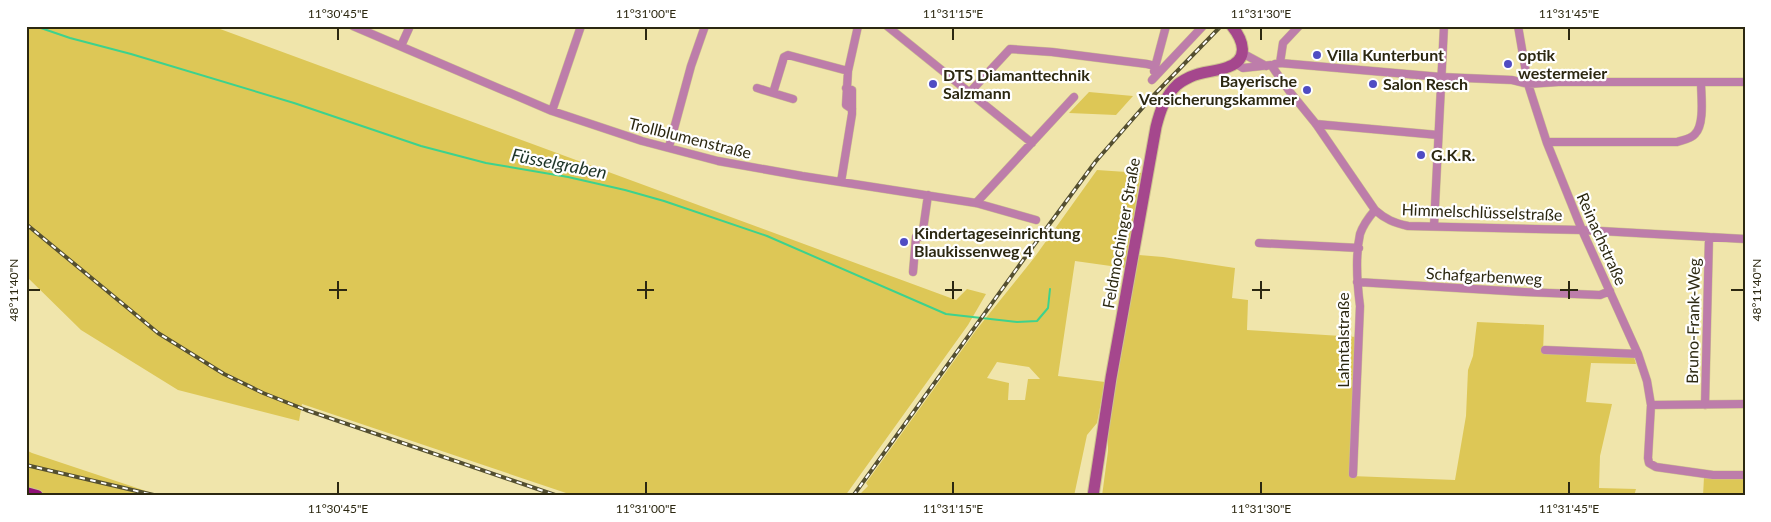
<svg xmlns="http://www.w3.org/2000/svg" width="1771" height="522" viewBox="0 0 1771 522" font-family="Lato,sans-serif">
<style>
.green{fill:#ddc756;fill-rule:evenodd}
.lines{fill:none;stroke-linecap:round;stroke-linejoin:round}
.stream{stroke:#3dd28d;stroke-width:2}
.street-casing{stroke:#cdc38f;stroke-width:9}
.secondary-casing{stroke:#cdc38f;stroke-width:13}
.primary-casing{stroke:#cdc38f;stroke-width:14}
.street{stroke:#bd7daa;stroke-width:8}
.secondary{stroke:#a5478d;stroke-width:11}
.primary{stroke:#911178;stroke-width:12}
.rail-casing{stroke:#544f30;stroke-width:4}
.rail{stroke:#fff;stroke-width:2;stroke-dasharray:5.5;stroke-linecap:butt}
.ticks{fill:none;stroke:#2c2811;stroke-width:2}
.poi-dot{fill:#4f4cc3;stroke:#fff;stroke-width:2}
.labels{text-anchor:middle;stroke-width:4.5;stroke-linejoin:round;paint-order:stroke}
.poi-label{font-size:16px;font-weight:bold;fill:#2c2811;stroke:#fff;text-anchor:start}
.street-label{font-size:16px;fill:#2c2811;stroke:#fff}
.water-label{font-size:18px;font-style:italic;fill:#1e3528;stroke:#fff}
.neatline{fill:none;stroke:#2c2811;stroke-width:2}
.ticks-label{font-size:12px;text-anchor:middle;fill:#2c2811}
</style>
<rect width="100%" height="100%" fill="#f0e5ab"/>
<path class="green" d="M26,26H212L956,300L967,289L986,294L968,325L845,496H575L302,404L299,421L178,390L81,330L26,276Z
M1089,92L1133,96L1116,115L1069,113Z
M1097,170L1141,173L1125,268L1075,261L1058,376L1105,382L1097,423L1087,435L1074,496H858L868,486L866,483L977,329L1034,258ZM997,362L1029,367L1040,379H1028L1025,400H1008L1009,383L987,378Z
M1139,255L1163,257L1235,268L1232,298L1248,300L1247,330L1357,337L1351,476L1455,480L1466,416L1468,370L1473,356L1477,322L1544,325L1543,352L1634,357L1636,364L1591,363L1586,402L1612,404L1600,456L1599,488L1636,489L1634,496H1102L1108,451V429Z
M26,450L32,453L161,496H51L26,488Z
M1704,477L1745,479V496H1703Z"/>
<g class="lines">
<path class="stream" d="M35,26L70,38L131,54L294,103L421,146L486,163L568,177L625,190L664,201L767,236L946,314L1017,322L1037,321L1048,308L1050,289"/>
<defs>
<path id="street" d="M353,26L552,111L642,141L718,161L802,176L976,203L1036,220
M887,26L1032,143
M1518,26L1528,84L1547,143L1582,230L1638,354L1647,381L1651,405L1648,458L1649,463L1656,467L1713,475H1745
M401,46L410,26
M1242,53L1266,66
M1235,63L1243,68L1271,65L1290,92L1316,124L1375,210C1385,219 1394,223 1408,226L1582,230L1745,239
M1280,63L1441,77L1512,80L1528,84L1558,82H1745
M1275,64L1280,63L1283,43L1299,26
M1154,71L1166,26
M1152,80L1203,26
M757,88L773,93L784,57L788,55L848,71
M970,92L1010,49L1052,52L1147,64L1155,66
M773,93L793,99
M852,109L846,105L848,71L858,26
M552,111L581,26
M1316,124L1438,135
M1547,142H1677C1683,140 1691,139 1695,134C1705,124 1701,95 1701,82
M669,147L691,66L705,26
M841,182L852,114V90L846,88
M976,203L1074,97
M1434,226L1444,26
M1259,243L1359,248
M913,272L916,237H922L928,195
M1357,282L1524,292L1600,295L1610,291
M1545,350L1638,354
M1651,405L1745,404
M1705,405L1709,237
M1353,474L1360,306C1357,283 1355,257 1360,234C1363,225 1369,217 1375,210"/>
<path id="secondary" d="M1093,496L1111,378L1156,127C1160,111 1165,96 1177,85C1180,82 1186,79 1190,77C1202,71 1216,72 1228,67C1250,59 1243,40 1232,26"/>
<path id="primary" d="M26,493L37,496"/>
</defs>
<use href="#street" class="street-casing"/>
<use href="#secondary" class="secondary-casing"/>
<use href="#primary" class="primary-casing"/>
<use href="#street" class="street"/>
<use href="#secondary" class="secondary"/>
<use href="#primary" class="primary"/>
<defs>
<path id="rail" d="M26,224L158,333L224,374L263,393L306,410L558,496
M26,465L158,496
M853,496L1026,256L1096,161L1152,97L1221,26"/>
</defs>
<use href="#rail" class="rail-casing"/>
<use href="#rail" class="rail"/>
</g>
<path class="ticks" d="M338,28V40M646,28V40M953,28V40M1261,28V40M1569,28V40M338,281V299M646,281V299M953,281V299M1261,281V299M1569,281V299M28,290H40M329,290H347M637,290H654M945,290H962M1252,290H1270M1560,290H1578M1731,290H1744M338,482V494M646,482V494M953,482V494M1261,482V494M1569,482V494"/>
<g class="poi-dot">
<circle cx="1317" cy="55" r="5"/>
<circle cx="1508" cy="64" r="5"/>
<circle cx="933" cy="84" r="5"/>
<circle cx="1373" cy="84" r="5"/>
<circle cx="1307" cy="90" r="5"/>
<circle cx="1421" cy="155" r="5"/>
<circle cx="904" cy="242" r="5"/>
</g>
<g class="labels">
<g class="poi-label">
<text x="1327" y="61">Villa Kunterbunt</text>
<text x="1518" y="61">optik<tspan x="1518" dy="18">westermeier</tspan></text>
<text x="943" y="81">DTS Diamanttechnik<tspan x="943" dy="18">Salzmann</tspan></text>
<text x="1297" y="87" text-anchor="end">Bayerische<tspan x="1297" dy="18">Versicherungskammer</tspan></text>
<text x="1383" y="90">Salon Resch</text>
<text x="1431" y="161">G.K.R.</text>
<text x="914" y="239">Kindertageseinrichtung<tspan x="914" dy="18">Blaukissenweg 4</tspan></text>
</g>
<g class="street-label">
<text transform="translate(690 138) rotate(14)" y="6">Trollblumenstraße</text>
<text transform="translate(1482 212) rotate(2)" y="6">Himmelschlüsselstraße</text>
<text transform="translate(1121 233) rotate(-80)" y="6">Feldmochinger Straße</text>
<text transform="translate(1602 239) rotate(66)" y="6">Reinachstraße</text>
<text transform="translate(1484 276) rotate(3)" y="6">Schafgarbenweg</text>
<text transform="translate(1693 321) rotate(-89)" y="6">Bruno-Frank-Weg</text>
<text transform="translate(1343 340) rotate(-90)" y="6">Lahntalstraße</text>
</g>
<g class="water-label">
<text transform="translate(559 164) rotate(11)" y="6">Füsselgraben</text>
</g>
</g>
<rect width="1771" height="522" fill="none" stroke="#ffffff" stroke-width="55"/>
<rect x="28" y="28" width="1716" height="466" class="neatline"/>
<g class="ticks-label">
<text x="338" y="18">11°30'45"E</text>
<text x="646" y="18">11°31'00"E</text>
<text x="953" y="18">11°31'15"E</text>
<text x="1261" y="18">11°31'30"E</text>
<text x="1569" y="18">11°31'45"E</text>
<text transform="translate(14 290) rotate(-90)" y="4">48°11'40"N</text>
<text transform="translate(1757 290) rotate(-90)" y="4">48°11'40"N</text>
<text x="338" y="513">11°30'45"E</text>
<text x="646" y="513">11°31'00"E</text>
<text x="953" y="513">11°31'15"E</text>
<text x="1261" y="513">11°31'30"E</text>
<text x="1569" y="513">11°31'45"E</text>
</g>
</svg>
